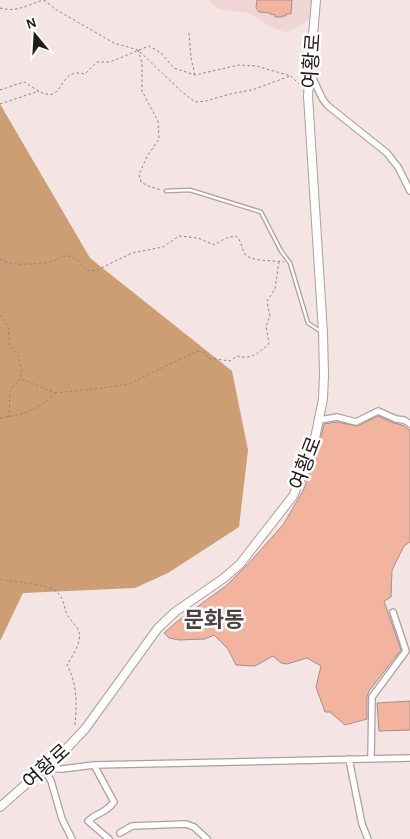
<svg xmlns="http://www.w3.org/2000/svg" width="410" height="839" viewBox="0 0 410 839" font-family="'Alegreya Sans','Noto Sans KR',sans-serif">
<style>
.built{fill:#efd5d5}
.forest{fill:#cd9d74}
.building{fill:#f3b49f;stroke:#9f918c}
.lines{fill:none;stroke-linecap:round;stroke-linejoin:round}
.lane-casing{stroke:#af9e9f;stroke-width:5}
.street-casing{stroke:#af9e9f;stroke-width:8}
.secondary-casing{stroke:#af9e9f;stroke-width:10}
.path{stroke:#8f8383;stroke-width:1;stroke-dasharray:2.5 2.5;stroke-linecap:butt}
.lane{stroke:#fff;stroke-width:2.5}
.street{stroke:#fff;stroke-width:5.5}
.secondary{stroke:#fff;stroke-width:8}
.labels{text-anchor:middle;stroke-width:5;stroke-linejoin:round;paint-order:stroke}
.street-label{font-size:20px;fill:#221b1c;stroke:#fff}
.quarter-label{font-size:22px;font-weight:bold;fill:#4e4040;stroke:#fff}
</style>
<rect width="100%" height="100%" fill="#f5e4e4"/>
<path class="built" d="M209,0H311L310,19L287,33L271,27L249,13L218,9Z"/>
<path class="forest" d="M0,104L90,258L232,371L248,450L239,527L168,573L135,588L23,593L0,641Z"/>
<path class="building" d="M257,0H292L291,14H286V16H282V17H275V15L270,14V13L259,12L256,8Z
M378,416L394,423L402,425L410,430V542L404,546L392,570L391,597L384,601L401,650L369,691L367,697V719L345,725L330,712H325L316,687L321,666L307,658L287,664L281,663L273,656L255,666L236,665L228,649L214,635L205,639L179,640L169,638L164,633L179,620L226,586L249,563L283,525L303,491L317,455L324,424L337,422L357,426Z
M410,701V730L379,731L377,703Z"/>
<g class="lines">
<defs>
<path id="lane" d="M166,191L190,190L261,212L281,251L290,263L308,323L320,331"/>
<path id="street" d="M310,72L322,98L327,105L387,153L398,167L410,191
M320,420L337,417L356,422L378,411L396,419L404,420L410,424
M349,759L362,824L368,839
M371,759L372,697L406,651L393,612
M94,765L114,802C105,814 99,811 88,821L109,839
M120,833L132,826L186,824L194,827L207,839
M72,839L62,819L51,781L44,768L62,769L94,765L410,758"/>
<path id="secondary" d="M0,807L67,748L85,729L158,628L175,612L224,578L240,564L293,496L312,453L323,399L324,375L323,333L308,96L316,0"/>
</defs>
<use href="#lane" class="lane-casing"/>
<use href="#street" class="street-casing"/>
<use href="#secondary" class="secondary-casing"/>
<path class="path" d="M44,0L55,9L114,43L138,50L182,92L195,102L206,101L230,94L252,90L290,76
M0,8C18,13 28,4 44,0
M189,33L191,58L195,75
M138,50L142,63V91L158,121L159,139L148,155L139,174L141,182L148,186L161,190
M0,90L24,82C31,86 38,92 46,94C64,99 59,67 85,74L97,62H110L149,46L161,53L174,68L195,75L239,65L256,66L291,76L301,86
M0,104L39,91
M0,259C10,267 36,264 50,262C55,262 59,257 64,256C74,255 81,263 86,270L95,271L132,253L163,247L179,236L198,238L214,245L226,238L236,236C242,241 241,248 245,254C251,262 273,260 284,262
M0,315L8,327L10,346L18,355L22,370L20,379L10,390L9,417
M55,393L103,388L128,384L198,351L205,353L208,358L230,361L237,356C252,360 258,353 269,344L266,326L270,316L267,301L275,289L279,261
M0,418C23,415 38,410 55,393L21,379
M0,579C12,582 49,584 57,592C65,599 63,608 68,616C71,621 78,627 79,632C82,643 72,656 67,665C77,682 77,705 75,725"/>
<use href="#lane" class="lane"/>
<use href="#street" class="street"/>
<use href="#secondary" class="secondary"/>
</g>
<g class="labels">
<g class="street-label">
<text transform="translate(311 61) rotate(-86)" y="7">여황로</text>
<text transform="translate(305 463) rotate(-69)" y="7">여황로</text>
<text transform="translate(46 766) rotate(-42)" y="7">여황로</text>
</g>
<g class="quarter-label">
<text x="214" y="627">문화동</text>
</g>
</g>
<g transform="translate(35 35) rotate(342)" stroke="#ffffff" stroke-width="4" paint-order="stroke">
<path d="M0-4L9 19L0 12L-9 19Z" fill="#221b1c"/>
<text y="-8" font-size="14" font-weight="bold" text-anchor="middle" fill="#221b1c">N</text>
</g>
</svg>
